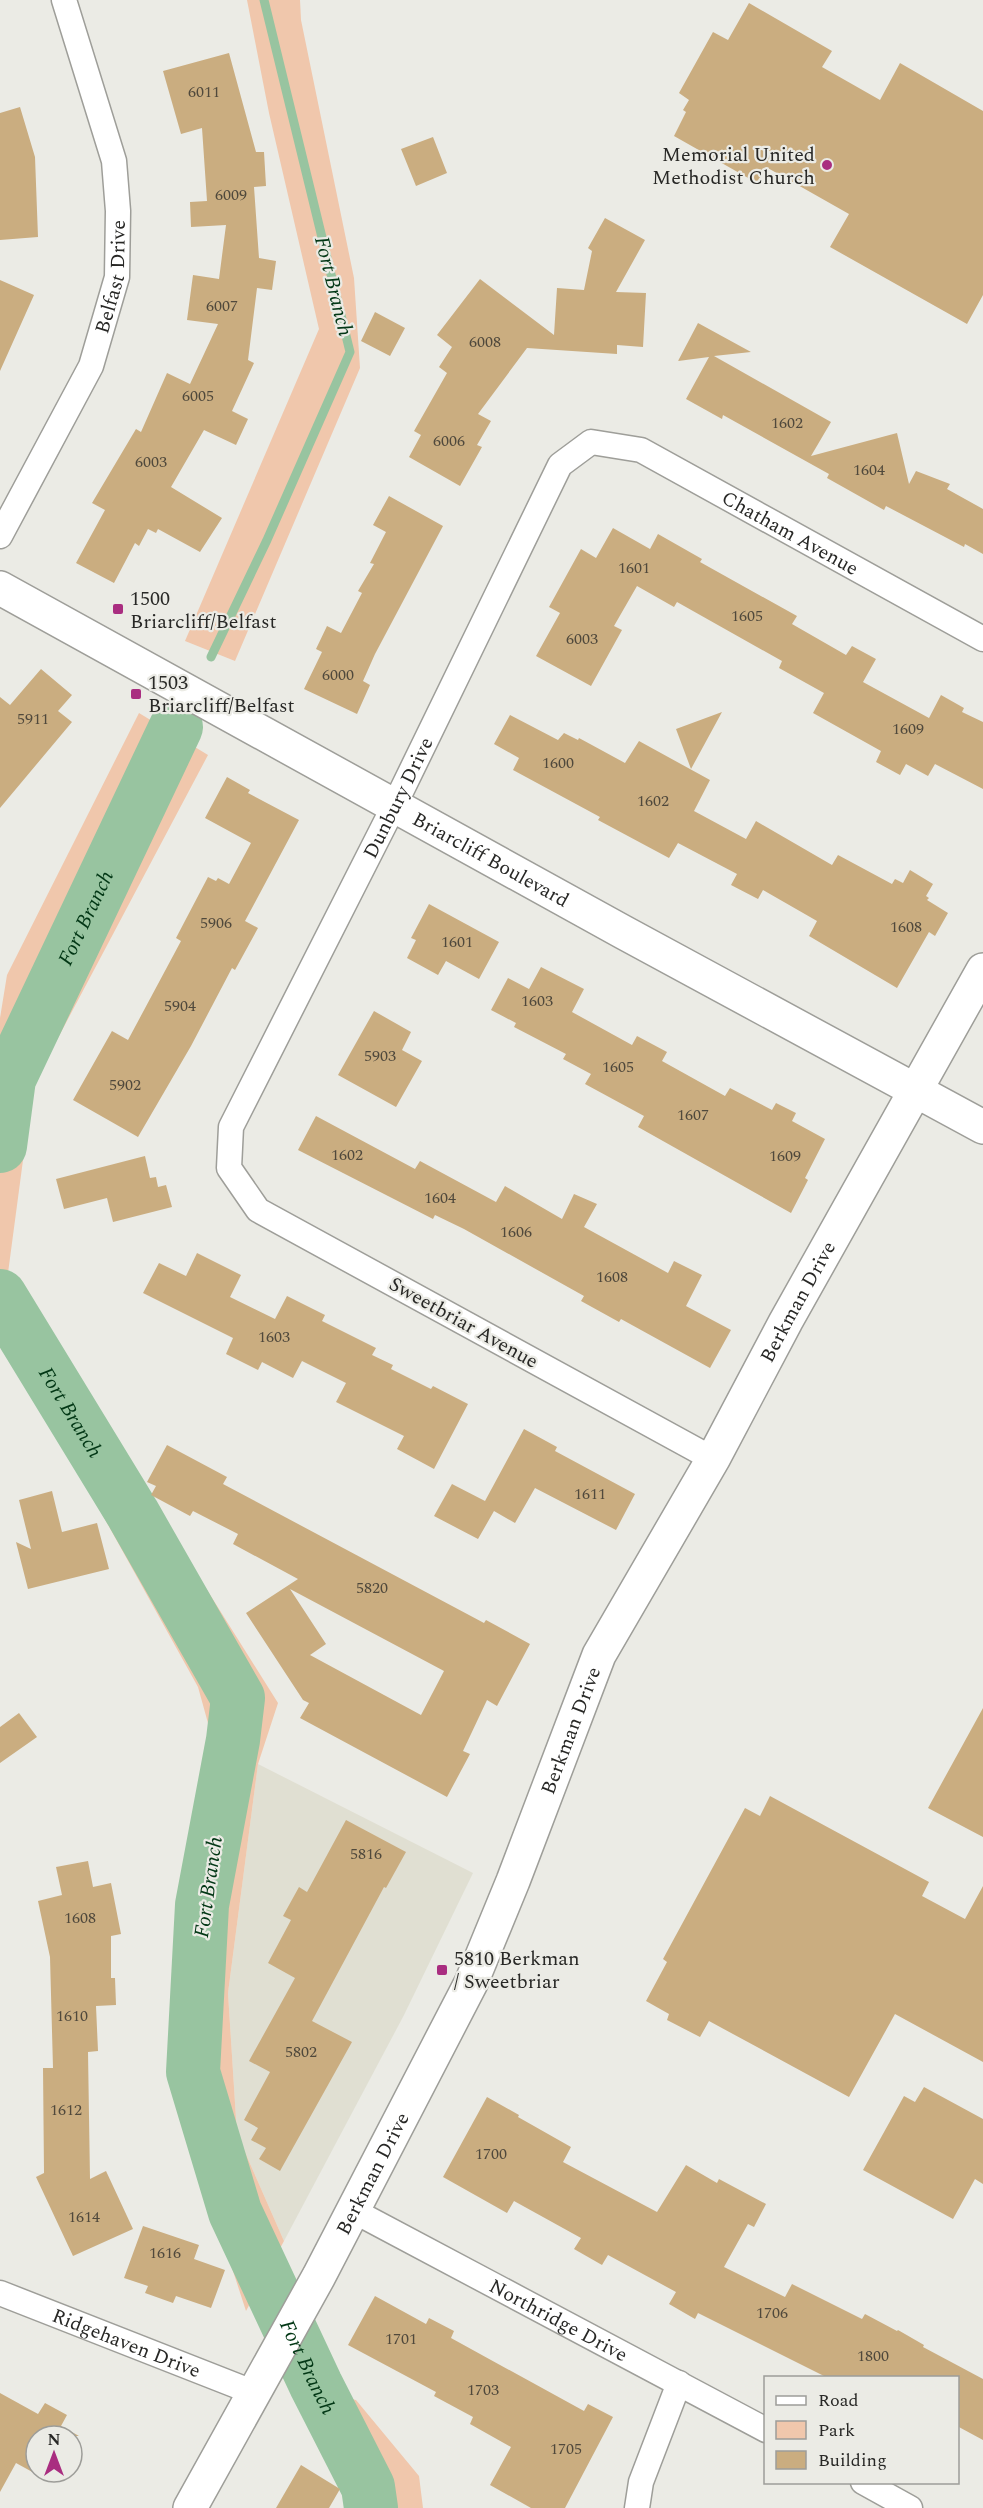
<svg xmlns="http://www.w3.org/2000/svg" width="983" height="2508" viewBox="0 0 983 2508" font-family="Spectral,serif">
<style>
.built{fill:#e0dfd2}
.green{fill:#f0c7ac}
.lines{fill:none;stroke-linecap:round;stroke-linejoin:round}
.stream{stroke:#98c4a0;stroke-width:9}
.river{stroke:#98c4a0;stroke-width:54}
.building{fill:#caad80;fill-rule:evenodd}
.street-casing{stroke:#9e9e99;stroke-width:27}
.secondary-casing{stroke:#9e9e99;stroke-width:36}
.street{stroke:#fff;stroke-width:24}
.secondary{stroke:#fff;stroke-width:33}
.poi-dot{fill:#a92d80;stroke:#ebebe5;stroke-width:2}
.labels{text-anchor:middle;stroke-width:4.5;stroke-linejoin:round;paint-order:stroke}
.number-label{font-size:16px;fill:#50493c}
.poi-label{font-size:20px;fill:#282826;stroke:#ebebe5;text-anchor:start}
.street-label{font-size:20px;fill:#282826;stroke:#ebebe5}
.water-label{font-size:21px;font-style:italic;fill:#023715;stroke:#ebebe5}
</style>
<rect width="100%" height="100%" fill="#ebebe5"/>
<path class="built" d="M258,1764L473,1873L404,2015L284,2241L237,2134L228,1993Z"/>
<path class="green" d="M247,0H300L301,20L354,278L360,368L235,661L185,641L319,329L269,113Z
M139,713L208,755L33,1085L8,1273L278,1703L258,1764L228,1993L237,2134L284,2241L246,2311L169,2074L183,1928L216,1752L198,1687L0,1330V1018L7,975Z
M323,2392L356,2400L419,2476L423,2508H350L304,2398Z"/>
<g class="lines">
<path class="stream" d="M211,657L267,540L350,352L264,0"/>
<g class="river">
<path id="s1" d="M0,1146L9,1079L176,727"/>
<path id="s2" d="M0,1296L133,1514L238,1698L233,1740L202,1905L193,2072L235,2212L316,2385L368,2487L371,2508"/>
</g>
</g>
<path class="building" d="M749,3L832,51L822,67L880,100L900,63L983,111V295L967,324L830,247L849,214L766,167L757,183L674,136L686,112L683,110L689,100L679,93L713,32L728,40Z
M229,53L256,152H264L266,186L254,187L259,258L276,261L272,290L257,288L248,360L254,363L232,411L248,419L236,445L204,430L171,487L222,518L200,552L158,529L156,533L148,529L139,546L135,543L114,583L76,563L105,510L92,503L136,429L141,432L167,373L190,384L218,324L187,320L193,275L219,279L226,225L191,227L190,202L207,201L202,128L181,134L163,71Z
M20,107L35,157L38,237L0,240V113Z
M433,137L447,173L416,186L401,149Z
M605,218L645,240L616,292L646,293L643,347L617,345V354L527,348L478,414L491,421L477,445L482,447L460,486L409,457L421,435L414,431L447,373L439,367L452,347L437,335L480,279L554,335L557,288L584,290L592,251L588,248Z
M0,280L34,295L0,371Z
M375,312L405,328L390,356L361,341Z
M698,323L751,352L714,356L831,422L811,456L897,433L909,484L916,471L950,484L947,489L983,509V554L965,544L964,547L886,506L884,510L827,478L829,474L723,415L722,419L686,399L709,357L678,361Z
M389,496L443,526L375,654L363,681L370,685L357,714L304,689L322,652L316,649L327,626L341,633L362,593L358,591L374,564L370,563L386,532L373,525Z
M613,528L650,549L658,534L702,559L700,562L797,616L792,624L846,655L852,646L876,659L863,682L929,718L941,695L964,708L962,712L983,722V789L935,764L928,776L906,764L900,775L876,762L881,751L813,713L824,693L779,668L782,661L677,602L674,607L637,586L614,626L622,630L591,686L536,656L560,613L549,607L581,549L596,558Z
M41,669L72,695L58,711L72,722L0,808V697L10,705Z
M722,712L691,769L676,729Z
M510,715L558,740L564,733L578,740L579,738L625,763L639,741L710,780L694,811L746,839L756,821L832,865L838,855L892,884L895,879L903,883L910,870L933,884L926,896L929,898L927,900L948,913L935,936L929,932L897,988L809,936L817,921L763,890L758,899L731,885L737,874L678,843L669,858L598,820L600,817L513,770L519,758L494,744Z
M227,777L250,790L248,793L299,820L245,921L258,928L235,970L232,968L191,1046L138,1137L73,1100L112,1031L128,1040L181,941L176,938L208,877L216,881L218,878L229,884L251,843L205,818Z
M429,904L499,942L479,979L446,961L438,975L407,958L416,940L411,938Z
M541,967L584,989L572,1012L632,1045L637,1036L667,1052L662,1061L725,1096L730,1088L772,1110L776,1103L796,1113L792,1121L825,1139L805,1178L808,1180L791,1213L638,1127L644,1116L585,1084L591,1074L563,1059L566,1054L514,1027L516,1023L491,1010L508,978L529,989Z
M374,1011L411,1032L402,1050L422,1061L396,1107L338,1075Z
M316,1116L415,1169L420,1161L496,1202L505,1186L562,1219L574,1194L597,1204L584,1227L668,1273L674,1261L702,1275L686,1306L731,1330L710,1368L621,1319L619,1322L581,1301L584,1296L464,1229L435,1215L433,1219L298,1150Z
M145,1156L150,1178L156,1177L158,1187L166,1185L172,1207L113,1222L107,1198L64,1209L56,1179Z
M197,1253L241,1275L230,1297L275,1319L287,1296L325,1315L322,1321L376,1348L372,1355L393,1365L391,1369L431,1389L433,1386L468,1404L434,1469L397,1449L404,1436L336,1402L346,1383L302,1361L293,1378L262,1362L258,1370L226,1354L233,1338L143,1293L159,1263L186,1276Z
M524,1429L557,1447L555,1451L635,1494L616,1530L535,1488L515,1523L494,1511L478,1539L434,1516L452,1484L485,1501Z
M167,1445L227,1477L223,1484L484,1623L486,1620L530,1644L497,1706L487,1700L463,1751L470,1754L447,1797L300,1718L309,1703L303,1700L246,1613L298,1579L233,1544L238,1534L193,1511L190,1516L151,1495L156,1486L147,1482ZM290,1589L444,1671L421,1715L310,1655L326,1644Z
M52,1491L62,1532L97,1523L109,1569L28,1589L16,1542L31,1549L19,1500Z
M983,1708V1837L928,1808Z
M19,1713L37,1737L0,1763V1727Z
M770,1796L929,1882L922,1896L965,1919L983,1886V2062L895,2014L849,2097L709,2021L700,2037L667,2020L669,2014L646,2001L667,1962L663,1959L745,1808L760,1816Z
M346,1820L406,1852L386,1888L384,1887L312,2021L352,2042L280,2171L259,2159L266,2148L251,2140L258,2128L244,2120L270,2072L249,2061L295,1978L268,1963L291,1920L283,1916L299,1887L307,1892Z
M88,1861L93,1887L111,1883L121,1934L111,1936V1978H115L116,2005L96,2006L98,2051L88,2052L90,2179L106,2171L133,2229L73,2256L36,2177L44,2173L43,2068H53L50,1957L38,1901L62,1895L56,1867Z
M924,2087L983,2119V2184L975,2179L953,2219L863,2170L904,2096L915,2102Z
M487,2097L519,2115L518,2117L571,2147L563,2162L657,2212L686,2165L717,2183L719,2179L766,2204L754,2227L748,2224L724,2267L785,2297L792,2284L862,2319L865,2314L897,2331L898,2330L924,2345L923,2347L983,2379V2440L957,2426V2378H828L698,2313L695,2319L669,2304L676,2292L608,2255L602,2265L574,2249L581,2238L514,2201L507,2213L443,2177Z
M143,2226L199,2245L194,2259L225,2270L211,2308L176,2296L173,2303L145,2293L148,2286L124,2278Z
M375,2296L426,2324L429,2318L454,2331L451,2338L584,2411L588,2404L613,2417L565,2508H531L490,2485L511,2447L470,2424L473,2417L434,2396L436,2392L348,2345Z
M0,2393L38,2414L45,2403L67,2415L61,2426L79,2436H36V2474L16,2463L0,2492Z
M301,2465L340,2489L329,2508H276Z"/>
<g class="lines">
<defs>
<g id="street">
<path id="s3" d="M0,536L91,366L117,277L118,211L114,161L64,0"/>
<path id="s4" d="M713,1459L258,1210L229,1168L231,1127L395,804L560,465L591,442L641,450L983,639"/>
<path id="s5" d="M352,2210L766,2430"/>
<path id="s6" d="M0,2293L255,2393"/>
<path d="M863,2482L910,2508"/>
<path d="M637,2508L641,2482L679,2383"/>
</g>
<g id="secondary">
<path id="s7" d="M0,588L623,932L983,1127"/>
<path id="s8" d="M190,2508L319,2276L471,1983L513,1881L599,1655L713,1459L786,1321L983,970"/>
</g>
</defs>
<use href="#street" class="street-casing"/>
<use href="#secondary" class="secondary-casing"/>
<use href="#street" class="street"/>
<use href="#secondary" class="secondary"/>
</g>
<g class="poi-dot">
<circle cx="827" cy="165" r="6"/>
<rect x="112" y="603" width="12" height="12" rx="3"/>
<rect x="130" y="688" width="12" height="12" rx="3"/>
<rect x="436" y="1964" width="12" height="12" rx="3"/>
</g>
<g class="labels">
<g class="number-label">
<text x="204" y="97">6011</text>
<text x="231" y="200">6009</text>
<text x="222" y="311">6007</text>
<text x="485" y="347">6008</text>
<text x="198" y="401">6005</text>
<text x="787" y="428">1602</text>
<text x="449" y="446">6006</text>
<text x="151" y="467">6003</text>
<text x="869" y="475">1604</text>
<text x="634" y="573">1601</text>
<text x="747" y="621">1605</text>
<text x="582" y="644">6003</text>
<text x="338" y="680">6000</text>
<text x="33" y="724">5911</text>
<text x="908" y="734">1609</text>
<text x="558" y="768">1600</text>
<text x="653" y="806">1602</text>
<text x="216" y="928">5906</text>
<text x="906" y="932">1608</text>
<text x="457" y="947">1601</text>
<text x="537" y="1006">1603</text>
<text x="180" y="1011">5904</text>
<text x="380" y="1061">5903</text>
<text x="618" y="1072">1605</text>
<text x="125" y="1090">5902</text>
<text x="693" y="1120">1607</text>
<text x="347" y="1160">1602</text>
<text x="785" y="1161">1609</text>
<text x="440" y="1203">1604</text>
<text x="516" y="1237">1606</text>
<text x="612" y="1282">1608</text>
<text x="274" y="1342">1603</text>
<text x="590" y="1499">1611</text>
<text x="372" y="1593">5820</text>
<text x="366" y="1859">5816</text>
<text x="80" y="1923">1608</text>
<text x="72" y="2021">1610</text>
<text x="301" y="2057">5802</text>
<text x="66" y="2115">1612</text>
<text x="491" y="2159">1700</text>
<text x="84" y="2222">1614</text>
<text x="165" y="2258">1616</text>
<text x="772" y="2318">1706</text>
<text x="401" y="2344">1701</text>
<text x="873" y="2361">1800</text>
<text x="483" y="2395">1703</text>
<text x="566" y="2454">1705</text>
</g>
<g class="poi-label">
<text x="815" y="161" text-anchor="end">Memorial United<tspan x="815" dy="23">Methodist Church</tspan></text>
<text x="130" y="605">1500<tspan x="130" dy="23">Briarcliff/Belfast</tspan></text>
<text x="148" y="689">1503<tspan x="148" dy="23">Briarcliff/Belfast</tspan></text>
<text x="454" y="1965">5810 Berkman<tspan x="454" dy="23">/ Sweetbriar</tspan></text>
</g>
<g class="street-label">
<text dy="7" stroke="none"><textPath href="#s3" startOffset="285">Belfast Drive</textPath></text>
<text dy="7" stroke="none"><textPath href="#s4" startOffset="1610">Chatham Avenue</textPath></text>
<text dy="7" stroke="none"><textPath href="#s4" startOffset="980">Dunbury Drive</textPath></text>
<text dy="7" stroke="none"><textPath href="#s7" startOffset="561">Briarcliff Boulevard</textPath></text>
<text dy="7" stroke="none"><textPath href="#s8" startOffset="1353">Berkman Drive</textPath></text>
<text transform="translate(464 1322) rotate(29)" y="7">Sweetbriar Avenue</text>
<text dy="7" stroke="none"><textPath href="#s8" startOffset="867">Berkman Drive</textPath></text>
<text dy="7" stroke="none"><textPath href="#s8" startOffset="381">Berkman Drive</textPath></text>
<text dy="7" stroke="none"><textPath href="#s5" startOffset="234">Northridge Drive</textPath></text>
<text dy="7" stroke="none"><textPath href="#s6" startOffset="136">Ridgehaven Drive</textPath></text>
</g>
<g class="water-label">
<text transform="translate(334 286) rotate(76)" y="7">Fort Branch</text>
<text dy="7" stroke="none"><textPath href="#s1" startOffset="246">Fort Branch</textPath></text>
<text dy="7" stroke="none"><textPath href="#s2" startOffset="136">Fort Branch</textPath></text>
<text transform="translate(208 1887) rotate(-82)" y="7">Fort Branch</text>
<text dy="7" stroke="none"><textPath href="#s2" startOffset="1162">Fort Branch</textPath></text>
</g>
</g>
<rect x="764" y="2376" width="195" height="108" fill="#ebebe5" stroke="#9d9d99" stroke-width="1.5"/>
<rect x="776" y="2396" width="30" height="9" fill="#ffffff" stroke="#9d9d99" stroke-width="1.5"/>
<text x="818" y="2406" font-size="18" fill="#282826">Road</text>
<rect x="776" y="2421" width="30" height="18" fill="#f0c7ac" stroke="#9d9d99" stroke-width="1.5"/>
<text x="818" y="2436" font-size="18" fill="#282826">Park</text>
<rect x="776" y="2451" width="30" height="18" fill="#caad80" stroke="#9d9d99" stroke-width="1.5"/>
<text x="818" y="2466" font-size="18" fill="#282826">Building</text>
<g transform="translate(54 2454)"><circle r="28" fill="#ebebe5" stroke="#9d9d99" stroke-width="1.5"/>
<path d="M0-4.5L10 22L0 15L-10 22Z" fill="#a92d80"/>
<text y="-9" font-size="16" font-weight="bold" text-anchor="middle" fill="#282826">N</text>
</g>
</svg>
